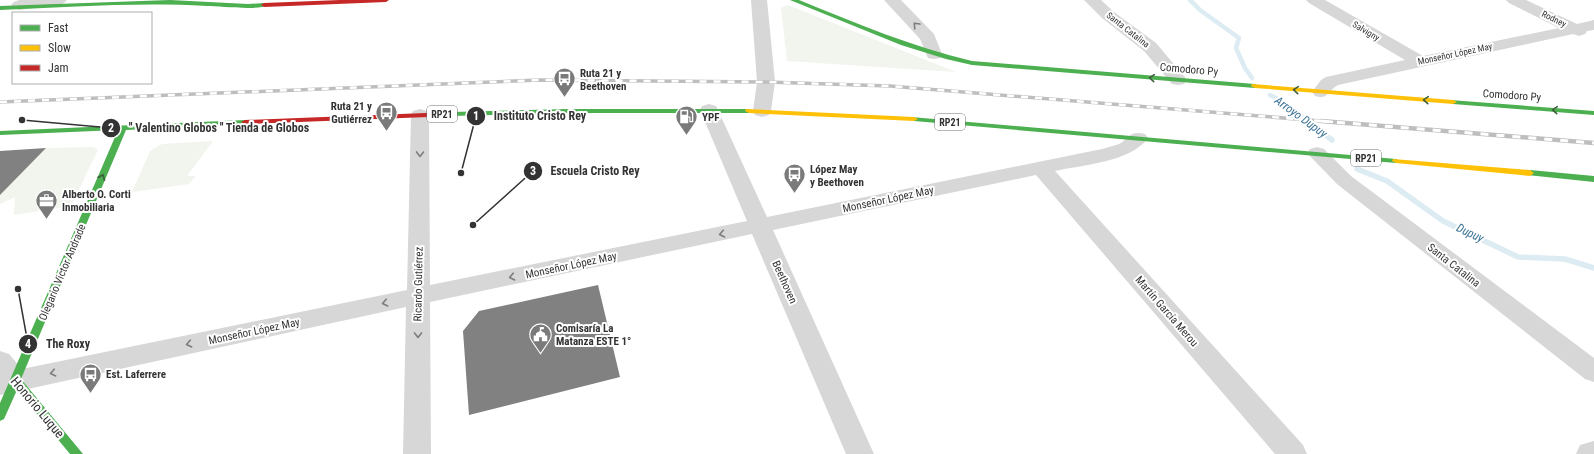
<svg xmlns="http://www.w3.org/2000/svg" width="1594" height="454" viewBox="0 0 1594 454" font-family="'Roboto Condensed',sans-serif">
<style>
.green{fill:#f1f5ed}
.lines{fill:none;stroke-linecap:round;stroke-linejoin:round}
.stream-far1{stroke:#ddebf3;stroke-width:4.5}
.stream{stroke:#ddebf3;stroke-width:5.5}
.building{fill:#818181}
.street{fill:#d7d7d7;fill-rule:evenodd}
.fast{fill:#4caf50;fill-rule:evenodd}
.slow{fill:#ffc107;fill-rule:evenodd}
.jam{fill:#c62828;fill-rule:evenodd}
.rail-far1-casing{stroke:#bebebe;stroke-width:3.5}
.rail-casing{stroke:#bebebe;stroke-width:4.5}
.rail-far1{stroke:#fff;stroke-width:2.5;stroke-dasharray:7;stroke-linecap:butt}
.rail{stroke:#fff;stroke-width:3;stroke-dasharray:8;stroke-linecap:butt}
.oneway{stroke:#7d7d7d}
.oneway2{stroke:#3c5e3d}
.labels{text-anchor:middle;stroke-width:4;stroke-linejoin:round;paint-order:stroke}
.far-street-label{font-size:9px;fill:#333;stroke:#fff}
.shield{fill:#fff;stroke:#707070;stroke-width:1}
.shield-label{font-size:10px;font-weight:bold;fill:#333}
.street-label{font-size:11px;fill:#333;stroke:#fff}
.poi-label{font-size:11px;font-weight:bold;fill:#333;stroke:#fff;text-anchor:start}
.water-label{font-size:12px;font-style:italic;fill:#3f7597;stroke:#fff}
.near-street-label{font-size:13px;fill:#333;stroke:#fff}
.leader{fill:none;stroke:#333;stroke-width:1.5}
.callout-dot{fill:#333;stroke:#fff;stroke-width:1.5}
.mark-label{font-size:12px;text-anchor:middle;font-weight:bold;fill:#fff}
.callout-label{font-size:12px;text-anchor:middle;font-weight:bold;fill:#333;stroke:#fff;stroke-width:4;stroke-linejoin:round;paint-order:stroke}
</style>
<rect width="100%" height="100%" fill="#fff"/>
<path class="green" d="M788,5L956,72L787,61L781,8Z
M213,141L187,176H196L189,184L132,192L150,151L162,144Z
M94,147L98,150L71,206L14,215L15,197L0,204V193L46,148Z"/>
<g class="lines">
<path class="stream-far1" d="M1190,0L1200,10L1239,38L1236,48L1245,68L1252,78
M1270,95L1284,102L1309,122"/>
<path class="stream" d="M1308,121L1332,140
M1357,169L1387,181L1443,221L1518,257L1565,259L1594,268"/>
</g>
<path class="building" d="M46,148L0,195V151Z
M598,285L620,377L469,415L463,331L479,311Z"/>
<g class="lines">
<path class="street" d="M19,0H67L64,3L59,5L19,10L14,8L11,5L14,2Z
M751,0H767L775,82L771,111L769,115L762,117L755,115L753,111L757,82Z
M884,0H901L934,34L942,54L940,58L934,59L928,58L920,39Z
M1084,0H1101L1114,12L1156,43L1184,76L1187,80L1184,84L1178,85L1172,84L1144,51L1102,18Z
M1306,0H1325L1423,56L1559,28L1509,3L1506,0H1526L1577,24L1594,20V30L1587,31L1585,34L1579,36L1573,34L1338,85C1327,91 1329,100 1315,96L1312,92L1321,80L1326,77L1405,60L1309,3Z
M709,104L716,106L718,110L767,217L1102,149C1108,147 1114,146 1119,144C1130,138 1129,130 1145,134L1148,138C1131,162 1082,165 1055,171L1303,445L1307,454H1275L1036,175L773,230L874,454H846L752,234L430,302L431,454H403L406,307L0,395V351L9,354L22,369L407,290L411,115L413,111L420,109L427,111L429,115L430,285L747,221L700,110L702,106Z
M1317,147L1324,149L1351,176L1594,358V382L1585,379L1337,184L1307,153L1310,149Z
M1594,441V454H1576L1580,445Z"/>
<path class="fast" d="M170,0L248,4L264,3L267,5C259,11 219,6 207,6C138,2 69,7 0,10V6Z
M790,0H799C856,23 912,47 972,61L1255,84L1259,86L1255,88L972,65L946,59L901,45Z
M1450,100L1594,111V115L1453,104L1449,102Z
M567,109H749L753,111L749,113H567L451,116L447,114L451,112Z
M911,117L1396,159L1400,161L1396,163L914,121L910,119Z
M245,120H248L249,122L248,124L126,130L21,379L83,454H70L17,390L4,419L0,421V403L118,130L0,135V131Z
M1530,170L1594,176V182L1527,175L1526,173Z"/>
<path class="slow" d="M1252,84L1453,100L1457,102L1453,104L1255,88L1251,86Z
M746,109L914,117L918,119L914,121L749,113L745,111Z
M1393,159L1530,170L1534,173L1530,176L1396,163L1392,161Z"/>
<path class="jam" d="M340,0H389L386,2L264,7L261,5L264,3Z
M451,112H454V116L245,124L241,122L245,120Z"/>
<defs>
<path id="rail-far1" d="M0,102L540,80L766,82L890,86L1333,122"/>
<path id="rail" d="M1321,121L1594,143"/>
</defs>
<use href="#rail-far1" class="rail-far1-casing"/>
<use href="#rail" class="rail-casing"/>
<use href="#rail-far1" class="rail-far1"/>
<use href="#rail" class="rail"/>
</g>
<defs><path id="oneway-chevron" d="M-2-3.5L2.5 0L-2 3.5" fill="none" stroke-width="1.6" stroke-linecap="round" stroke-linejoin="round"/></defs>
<g class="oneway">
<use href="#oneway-chevron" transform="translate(916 25) rotate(-133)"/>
<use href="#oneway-chevron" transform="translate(420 154) rotate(91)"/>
<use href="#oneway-chevron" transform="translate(722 234) rotate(168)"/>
<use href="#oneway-chevron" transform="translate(512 277) rotate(168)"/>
<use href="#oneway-chevron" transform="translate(385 303) rotate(168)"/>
<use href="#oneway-chevron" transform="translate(418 335) rotate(90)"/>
<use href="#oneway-chevron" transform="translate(189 344) rotate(168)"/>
<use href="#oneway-chevron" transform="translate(53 373) rotate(168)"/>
</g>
<g class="oneway2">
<use href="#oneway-chevron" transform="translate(1152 78) rotate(-175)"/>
<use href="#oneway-chevron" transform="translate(1296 90) rotate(-175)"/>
<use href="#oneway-chevron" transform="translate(1426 100) rotate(-176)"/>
<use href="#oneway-chevron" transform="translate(1555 110) rotate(-176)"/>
<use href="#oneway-chevron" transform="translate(102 177) rotate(-67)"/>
</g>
<defs>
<symbol id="bus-pin" viewBox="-11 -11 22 30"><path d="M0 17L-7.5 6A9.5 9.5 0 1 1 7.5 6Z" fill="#7a7a7a" stroke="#fff"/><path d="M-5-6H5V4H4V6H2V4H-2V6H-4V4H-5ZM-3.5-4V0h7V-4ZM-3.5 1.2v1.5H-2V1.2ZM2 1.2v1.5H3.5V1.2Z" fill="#fff"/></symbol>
<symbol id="fuel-pin" viewBox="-11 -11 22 30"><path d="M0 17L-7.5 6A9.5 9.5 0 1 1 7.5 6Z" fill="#7a7a7a" stroke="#fff"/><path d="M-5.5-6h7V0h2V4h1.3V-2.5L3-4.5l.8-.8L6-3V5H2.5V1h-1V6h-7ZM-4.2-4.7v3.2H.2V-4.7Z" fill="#fff"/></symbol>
<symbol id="office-pin" viewBox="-11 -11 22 30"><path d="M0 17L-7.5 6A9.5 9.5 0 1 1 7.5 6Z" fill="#7a7a7a" stroke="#fff"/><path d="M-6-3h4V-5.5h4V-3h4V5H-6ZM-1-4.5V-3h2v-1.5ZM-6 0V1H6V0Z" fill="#fff"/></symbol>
<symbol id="civic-pin" viewBox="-11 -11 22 30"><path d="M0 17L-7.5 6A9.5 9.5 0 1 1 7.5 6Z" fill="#7a7a7a" stroke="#fff"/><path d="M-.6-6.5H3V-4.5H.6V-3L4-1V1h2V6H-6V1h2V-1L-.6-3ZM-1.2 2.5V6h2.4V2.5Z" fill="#fff"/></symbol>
</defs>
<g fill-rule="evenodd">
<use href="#bus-pin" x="552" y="66" width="25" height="34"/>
<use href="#bus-pin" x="374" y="100" width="25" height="34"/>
<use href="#fuel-pin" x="674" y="104" width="25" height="34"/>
<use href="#bus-pin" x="782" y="162" width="25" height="34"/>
<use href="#office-pin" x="34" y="188" width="25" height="34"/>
<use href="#civic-pin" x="528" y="322" width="25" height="34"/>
<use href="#bus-pin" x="78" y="362" width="25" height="34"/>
</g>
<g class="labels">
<g class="far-street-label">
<text transform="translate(1554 19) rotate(26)" y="3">Rodney</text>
<text transform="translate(1128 30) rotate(38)" y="3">Santa Catalina</text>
<text transform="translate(1366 31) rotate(31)" y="3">Salvigny</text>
<text transform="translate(1455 54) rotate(-12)" y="3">Monseñor López May</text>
</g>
<g class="shield">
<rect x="427" y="106" width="30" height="16" rx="3"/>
<rect x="935" y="114" width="30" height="16" rx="3"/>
<rect x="1351" y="150" width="30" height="16" rx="3"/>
</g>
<g class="shield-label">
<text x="442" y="118">RP21</text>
<text x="950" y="126">RP21</text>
<text x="1366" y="162">RP21</text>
</g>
<g class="street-label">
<text transform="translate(1189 69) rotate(5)" y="4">Comodoro Py</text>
<text transform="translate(1512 95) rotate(4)" y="4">Comodoro Py</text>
<text transform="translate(888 199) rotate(-12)" y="4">Monseñor López May</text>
<text transform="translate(571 265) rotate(-12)" y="4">Monseñor López May</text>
<text transform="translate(1454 265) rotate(38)" y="4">Santa Catalina</text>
<text transform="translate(62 272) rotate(-67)" y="4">Olegario Victor Andrade</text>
<text transform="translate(785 282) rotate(66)" y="4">Beethoven</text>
<text transform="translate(418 284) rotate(-89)" y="4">Ricardo Gutiérrez</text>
<text transform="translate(1167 311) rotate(49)" y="4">Martín García Merou</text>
<text transform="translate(254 331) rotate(-12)" y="4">Monseñor López May</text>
</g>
<g class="poi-label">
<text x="580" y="77">Ruta 21 y<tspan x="580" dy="13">Beethoven</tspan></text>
<text x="372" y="110" text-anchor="end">Ruta 21 y<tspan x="372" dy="13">Gutiérrez</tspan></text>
<text x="702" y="121">YPF</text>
<text x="810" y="173">López May<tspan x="810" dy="13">y Beethoven</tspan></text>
<text x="62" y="198">Alberto O. Corti<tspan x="62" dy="13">Inmobiliaria</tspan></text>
<text x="556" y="332">Comisaría La<tspan x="556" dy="13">Matanza ESTE 1°</tspan></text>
<text x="106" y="378">Est. Laferrere</text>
</g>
<g class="water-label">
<text transform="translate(1301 117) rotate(36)" y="4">Arroyo Dupuy</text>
<text transform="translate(1470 233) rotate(25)" y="4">Dupuy</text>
</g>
<g class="near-street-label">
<text transform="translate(38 407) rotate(50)" y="5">Honorio Luque</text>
</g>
</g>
<path class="leader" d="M461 173L476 116M22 120L111 128M473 225L533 171M18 289L28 344"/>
<g class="callout-dot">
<circle cx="461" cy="173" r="4"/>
<circle cx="22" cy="120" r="4"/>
<circle cx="473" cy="225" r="4"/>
<circle cx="18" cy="289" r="4"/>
<circle cx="476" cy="116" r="10"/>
<circle cx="111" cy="128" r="10"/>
<circle cx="533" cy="171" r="10"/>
<circle cx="28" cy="344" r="10"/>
</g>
<g class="mark-label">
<text x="476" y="120">1</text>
<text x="111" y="132">2</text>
<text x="533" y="175">3</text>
<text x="28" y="348">4</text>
</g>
<g class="callout-label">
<text x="540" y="120">Instituto Cristo Rey</text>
<text x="219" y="132">'' Valentino Globos '' Tienda de Globos</text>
<text x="595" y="175">Escuela Cristo Rey</text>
<text x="68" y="348">The Roxy</text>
</g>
<rect x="12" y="12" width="140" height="72" fill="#ffffff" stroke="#adadad"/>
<rect x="20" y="25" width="20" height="6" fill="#4caf50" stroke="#adadad"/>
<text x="48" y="32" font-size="12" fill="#333333">Fast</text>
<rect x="20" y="45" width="20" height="6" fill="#ffc107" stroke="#adadad"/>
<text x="48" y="52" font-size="12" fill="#333333">Slow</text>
<rect x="20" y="65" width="20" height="6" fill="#c62828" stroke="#adadad"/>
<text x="48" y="72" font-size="12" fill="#333333">Jam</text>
</svg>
